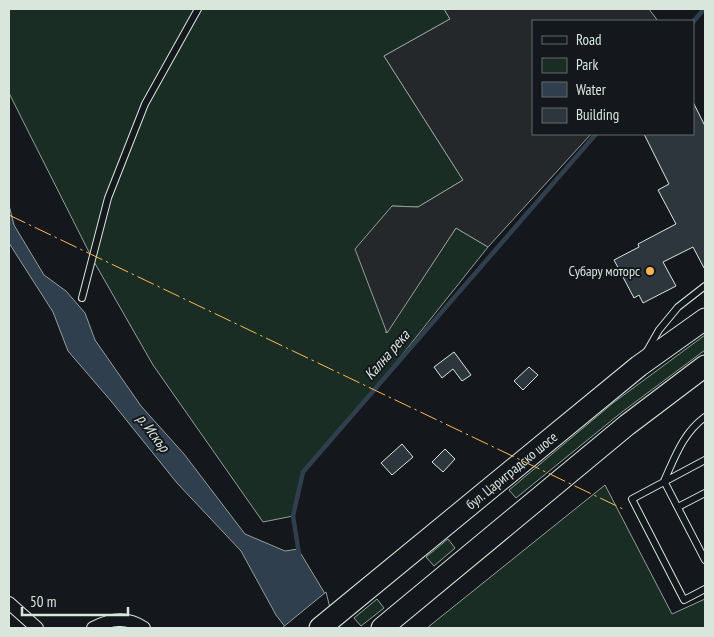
<svg xmlns="http://www.w3.org/2000/svg" width="714" height="637" viewBox="0 0 714 637" font-family="'PT Sans Narrow',sans-serif">
<style>
.green{fill:#1a2d24;stroke:#939e99}
.parking{fill:#24282b;stroke:#939e99}
.water{fill:#2f3f4d;stroke:#939e99}
.pier{fill:#14181c;stroke:#939e99}
.lines{fill:none;stroke-linecap:round;stroke-linejoin:round}
.stream{stroke:#2f3f4d;stroke-width:4.5}
.building{fill:#2c363c;stroke:#d8e6dc}
.service-casing{stroke:#d8e6dc;stroke-width:8}
.minor-casing{stroke:#d8e6dc;stroke-width:14}
.trunk-casing{stroke:#d8e6dc;stroke-width:23}
.service{stroke:#14181c;stroke-width:6}
.minor{stroke:#14181c;stroke-width:12}
.trunk{stroke:#14181c;stroke-width:21}
.power{stroke:#ffb74d;stroke-width:1;stroke-dasharray:18 4 2.5 4;stroke-linecap:butt}
.poi-dot{fill:#ffb74d;stroke:#14181c;stroke-width:2}
.labels{text-anchor:middle;stroke-width:4;stroke-linejoin:round;paint-order:stroke}
.poi-label{font-size:14px;fill:#d8e6dc;stroke:#14181c;text-anchor:end}
.street-label{font-size:14px;fill:#d8e6dc;stroke:#14181c}
.water-label{font-size:15px;font-style:italic;fill:#d8e6dc;stroke:#14181c}
</style>
<rect width="100%" height="100%" fill="#14181c"/>
<path class="green" d="M9,9H444L450,19L384,56L463,180L418,207L392,206L386,333L456,228L488,247L374,390L303,472L293,516L263,522L153,365L93,260L25,125L9,93Z
M705,335V350L622,412L516,498L509,490L613,403Z
M605,485L672,614L705,599V628H427Z
M448,539L455,548L434,566L426,557Z
M377,599L384,608L361,626L354,618Z"/>
<path class="parking" d="M444,9H649L658,21H533V134H591L488,247L456,228L387,333L355,249L392,206L418,207L463,180L384,56L450,19Z"/>
<path class="water" d="M9,205L14,225L44,275L66,291L85,313L95,340L141,406L184,454L245,534L285,551L298,549L324,592L332,628H286L276,615L241,551L177,483L111,401L68,351L53,312L9,243Z"/>
<path class="pier" d="M326,592L335,628H282Z"/>
<g class="lines">
<path class="stream" d="M693,22L704,9
M299,554L293,516L303,472L596,134"/>
</g>
<path class="building" d="M693,102L705,126V267L704,268L693,247L663,262L676,286L643,303L639,295L634,298L614,260L639,247L638,244L676,224L658,190L669,184L644,134H693Z
M454,352L471,375L462,381L453,369L442,378L434,367Z
M529,367L538,375L523,390L514,381Z
M402,444L413,457L392,475L381,463Z
M445,449L455,459L443,472L432,462Z"/>
<g class="lines">
<defs>
<path id="service" d="M82,298L108,198L145,104L198,9
M647,351L659,330L678,307L705,286
M705,417C683,433 675,457 664,481L705,560
M705,460L632,499L684,600L705,589
M678,507L705,493"/>
<path id="minor" d="M9,603L37,628
M93,628C110,619 127,616 144,628"/>
<g id="trunk">
<path id="s1" d="M320,628L639,366L705,319"/>
<path d="M382,628L627,425L705,366"/>
</g>
</defs>
<use href="#service" class="service-casing"/>
<use href="#minor" class="minor-casing"/>
<use href="#trunk" class="trunk-casing"/>
<use href="#service" class="service"/>
<use href="#minor" class="minor"/>
<use href="#trunk" class="trunk"/>
<path class="power" d="M9,215L623,509"/>
</g>
<circle class="poi-dot" cx="650" cy="271" r="5"/>
<g class="labels">
<g class="poi-label">
<text x="640" y="276">Субару моторс</text>
</g>
<g class="street-label">
<text dy="5" stroke="none"><textPath href="#s1" startOffset="248">бул. Цариградско шосе</textPath></text>
</g>
<g class="water-label">
<text transform="translate(387 355) rotate(-49)" y="5">Кална река</text>
<text transform="translate(153 433) rotate(53)" y="5">р. Искър</text>
</g>
</g>
<rect width="714" height="637" fill="none" stroke="#d8e6dc" stroke-width="20"/>
<rect x="532" y="20" width="162" height="115" fill="#14181c" stroke="#626a69"/>
<rect x="542" y="36" width="25" height="8" fill="#14181c" stroke="#626a69"/>
<text x="576" y="45" font-size="15" fill="#d8e6dc">Road</text>
<rect x="542" y="58" width="25" height="15" fill="#1a2d24" stroke="#626a69"/>
<text x="576" y="70" font-size="15" fill="#d8e6dc">Park</text>
<rect x="542" y="82" width="25" height="15" fill="#2f3f4d" stroke="#626a69"/>
<text x="576" y="95" font-size="15" fill="#d8e6dc">Water</text>
<rect x="542" y="108" width="25" height="15" fill="#2c363c" stroke="#626a69"/>
<text x="576" y="120" font-size="15" fill="#d8e6dc">Building</text>
<path d="M22 607v8h106v-8" fill="none" stroke="#d8e6dc" stroke-width="2.5"/>
<text x="30" y="607" font-size="15" fill="#d8e6dc" stroke="#14181c" stroke-width="4" paint-order="stroke">50 m</text>
</svg>
